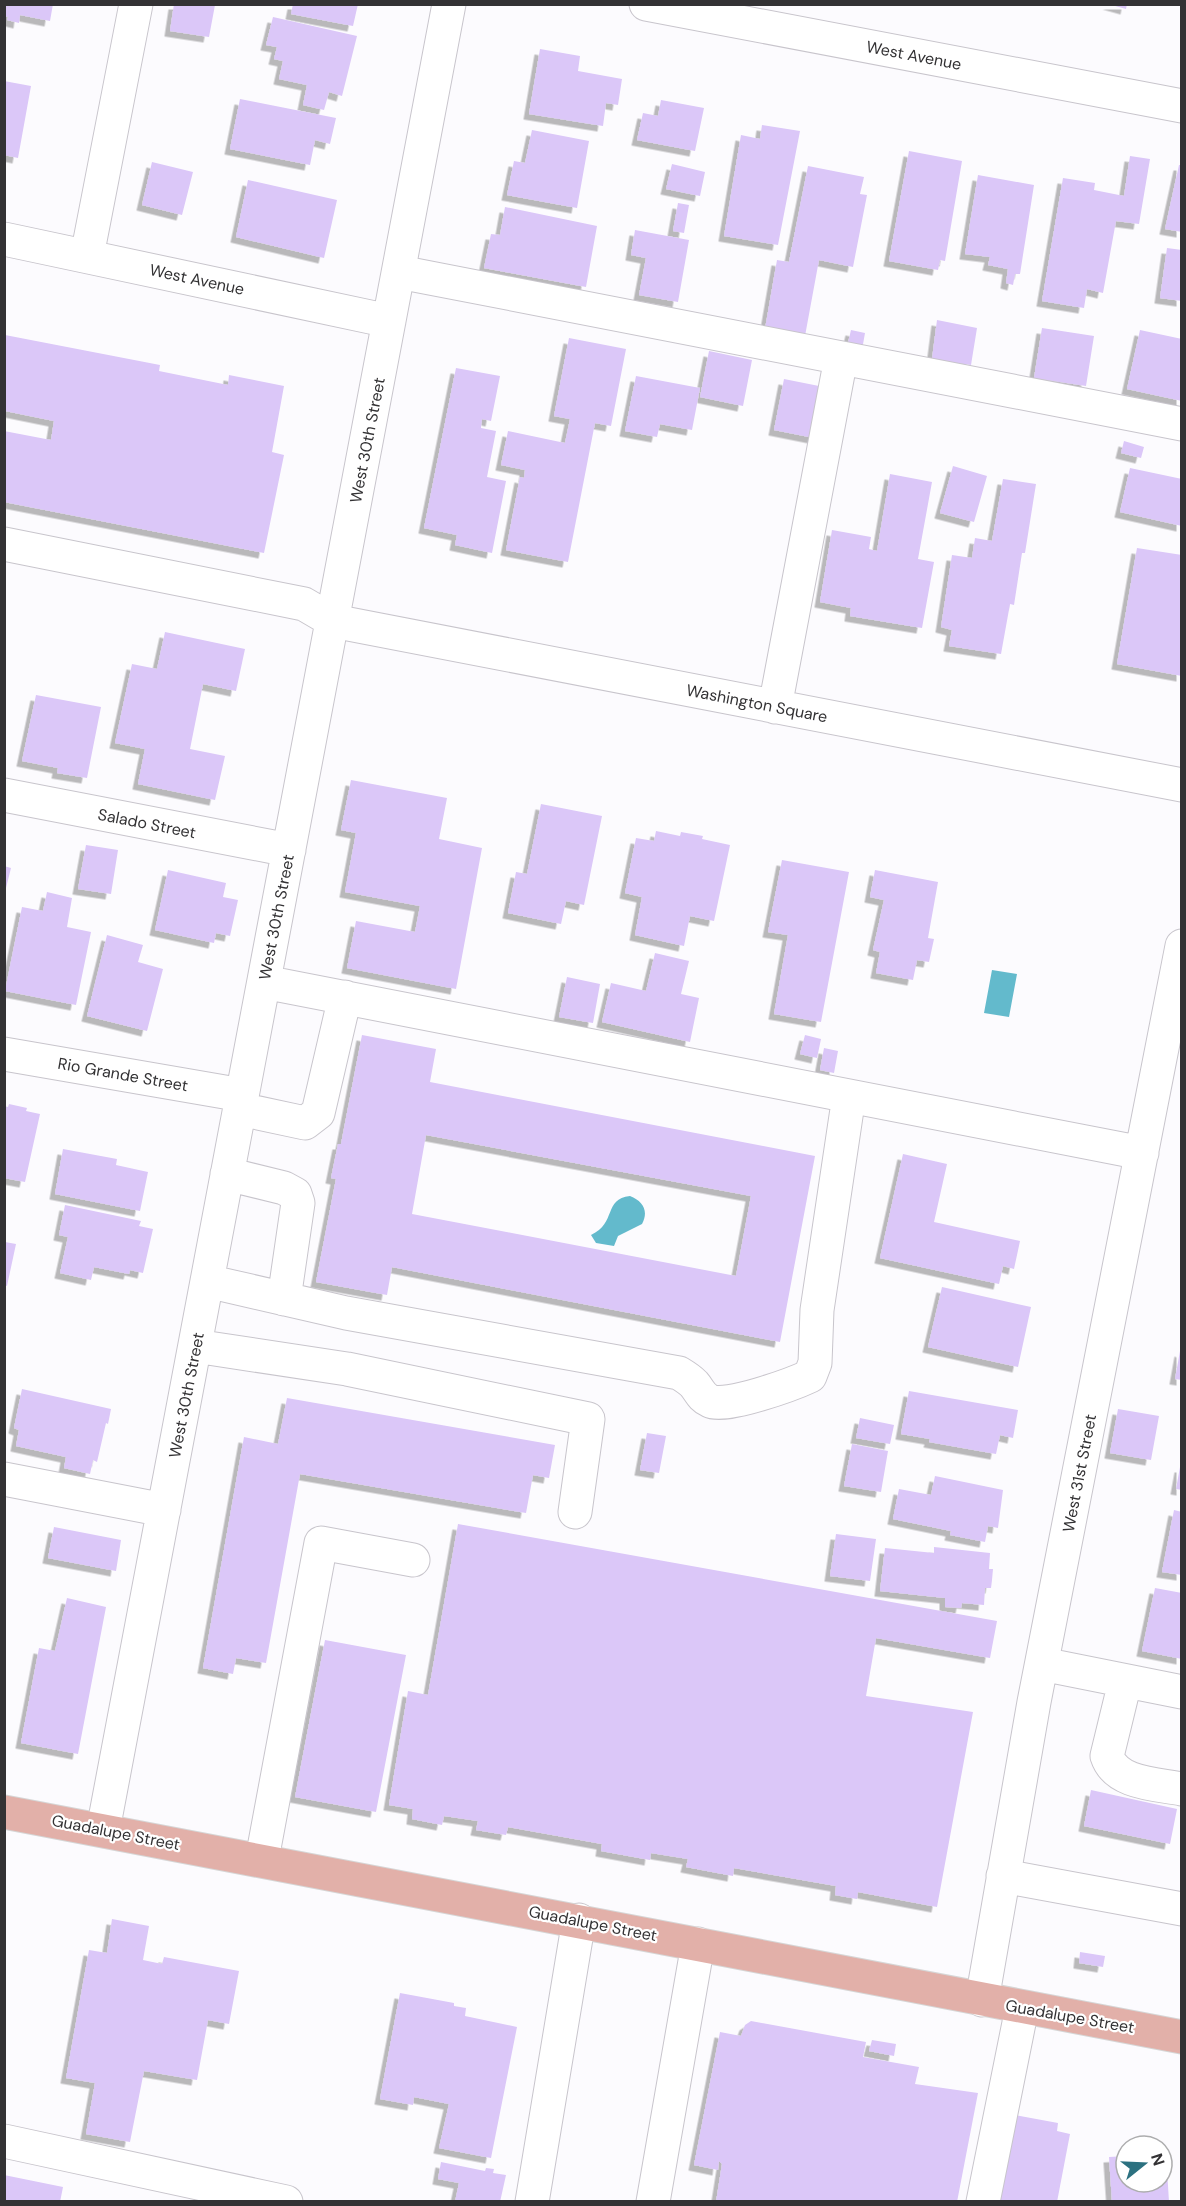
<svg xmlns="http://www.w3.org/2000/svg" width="1186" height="2206" viewBox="0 0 1186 2206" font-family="'DM Sans',sans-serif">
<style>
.water{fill:#63bacc}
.building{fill:#dbc7f8;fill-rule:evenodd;filter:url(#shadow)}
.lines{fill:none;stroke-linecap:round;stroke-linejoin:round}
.minor-casing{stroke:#c8c5cc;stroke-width:35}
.major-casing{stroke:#d6d6d6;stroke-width:35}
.minor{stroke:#fff;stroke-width:33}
.major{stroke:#e2b0a9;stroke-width:33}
.labels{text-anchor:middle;stroke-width:4.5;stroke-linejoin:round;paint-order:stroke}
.street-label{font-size:16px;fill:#333234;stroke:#fff}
</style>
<defs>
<filter id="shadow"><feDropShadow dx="-5.5" dy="5.5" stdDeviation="0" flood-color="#0004"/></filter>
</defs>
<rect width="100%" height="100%" fill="#fcfbfe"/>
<path class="water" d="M992,970L1017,974L1009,1017L984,1013Z
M630,1196C643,1201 649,1211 642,1224L618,1236L614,1246L596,1243L591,1235C617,1223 603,1199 630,1196Z"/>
<path class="building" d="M4,4H53L50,21L20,15L19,23L7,20L8,17L4,16Z
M174,4L215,5L209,37L170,31Z
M293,4H358L353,26L291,14Z
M1108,4H1127L1126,9Z
M273,17L357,36L342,96L329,92L324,110L303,105L307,85L279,79L283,61L274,59L277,47L266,45Z
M540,49L580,56L578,71L622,79L618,105L606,103L603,126L529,114Z
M4,81L31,86L18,158L4,155Z
M240,99L336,118L330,144L315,140L310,165L230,149Z
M661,100L704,108L695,151L637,140L643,113L658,116Z
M762,125L800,131L778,245L724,236L741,135L760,139Z
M532,130L589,141L577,208L507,195L514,161L525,163Z
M909,151L962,161L945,261L940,260L938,270L889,261Z
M1130,156L1150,159L1139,224L1116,221L1103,293L1087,289L1084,308L1042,301L1063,178L1095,183L1094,190L1124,196Z
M152,162L193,172L182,215L142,205Z
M672,164L705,172L700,196L666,189Z
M1179,165H1182V232L1165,229Z
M808,166L864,177L860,194L867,195L853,267L819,260L805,336L765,329L777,260L789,262Z
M978,175L1034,185L1020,274H1015L1013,285L1006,283L1008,269L988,265L990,257L965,254Z
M248,180L337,200L324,258L236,237Z
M678,203L689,205L684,233L673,231Z
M505,207L597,226L586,287L484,268L491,234L500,235Z
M635,230L689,240L678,302L639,295L646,258L631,255Z
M1167,248L1182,250V301L1160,298Z
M937,320L977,328L971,365L932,359Z
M1042,328L1094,336L1086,386L1034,378Z
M851,330L865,333L862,350L847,347Z
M1140,330L1182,339V401L1127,389Z
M5,335L160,365L159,371L228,385L229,375L284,386L272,452L284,455L264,553L4,502V431L51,440L54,421L5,411Z
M569,338L626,349L611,426L595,423L568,562L506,550L520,477L524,478L525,470L501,465L508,431L565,443L570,419L554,416Z
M709,351L752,360L743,406L700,397Z
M456,368L500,376L491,421L482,419L481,428L496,431L487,477L506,481L492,553L455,545L457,535L424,528Z
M636,376L700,388L692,430L660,424L657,437L625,431Z
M784,379L824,387L814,438L774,430Z
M1124,441L1144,447L1141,458L1121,453Z
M953,466L987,476L974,522L940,513Z
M1130,468L1182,479V526L1120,512Z
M890,474L932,482L918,559L934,562L922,628L850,616L851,608L820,602L832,530L871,537L869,549L877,551Z
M1003,479L1036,484L1025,553H1022L1014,605L1010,604L1001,654L949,646L952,630L941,627L952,555L972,558L975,538L992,541Z
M1137,548L1182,555V676L1117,664Z
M165,632L245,649L236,691L203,684L190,749L225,756L215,800L138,784L145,749L115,743L132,664L157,669Z
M36,695L101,707L87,778L57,773L58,768L22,761Z
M351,780L447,798L439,839L482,848L456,989L347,968L356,921L415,932L420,906L345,892L356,833L341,830Z
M541,804L602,816L584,905L566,901L561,924L508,913L516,872L527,874Z
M656,831L680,836L681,832L703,836L702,839L730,845L714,921L690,916L684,946L635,935L642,897L625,893L636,838L654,841Z
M86,845L118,850L111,894L78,889Z
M782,860L849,872L821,1022L774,1014L788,935L768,932Z
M4,866L11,868L5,892H4Z
M168,870L226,883L223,897L238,900L230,936L216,933L214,943L155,930Z
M875,870L938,882L928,938L934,939L929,962L917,960L913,980L876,973L880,952L873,950L884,900L870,897Z
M47,892L72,898L67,927L91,932L76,1005L5,991L22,907L43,911Z
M107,935L143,945L138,962L163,969L147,1031L87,1016Z
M655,953L689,961L681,994L699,998L690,1042L602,1022L611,983L646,991Z
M567,977L600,984L593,1023L559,1017Z
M362,1035L436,1049L430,1082L815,1156L780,1342L392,1267L387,1295L316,1282L336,1179L331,1178L338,1144H341ZM426,1135L751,1196L736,1276L412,1214Z
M805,1035L821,1039L817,1058L800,1054Z
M824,1048L838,1051L834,1073L820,1070Z
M9,1104L27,1108L26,1111L40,1114L25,1182L4,1178V1106L8,1107Z
M63,1149L117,1159L116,1165L148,1172L140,1211L55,1194Z
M903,1154L947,1164L934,1222L1020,1241L1014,1269L1003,1266L999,1284L880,1258Z
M65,1205L141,1221L139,1226L153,1229L143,1273L130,1270L129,1274L94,1267L91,1280L60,1273L68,1237L59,1235Z
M5,1242L16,1244L7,1286L5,1285Z
M942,1287L1031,1307L1018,1367L928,1347Z
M1180,1351L1182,1352V1380L1175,1379Z
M22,1389L111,1409L108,1424L106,1423L97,1462L93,1460L90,1474L64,1468L66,1457L16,1446L19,1430L14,1428Z
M909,1391L1018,1410L1013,1438L1000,1435L996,1454L929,1442L930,1439L901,1434Z
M287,1398L555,1445L549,1478L533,1475L526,1513L300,1474L266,1663L236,1658L233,1674L203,1668L244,1437L278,1444Z
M1118,1409L1159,1416L1151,1460L1110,1453Z
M860,1418L894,1425L890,1444L856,1438Z
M647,1433L666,1436L659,1473L640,1470Z
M852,1444L888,1451L881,1492L844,1486Z
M1180,1467H1182V1490L1176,1489Z
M935,1476L1003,1490L998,1528L988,1526L985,1542L950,1535L951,1531L893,1519L899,1489L931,1495Z
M1174,1510L1182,1512V1575L1162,1572Z
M458,1524L997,1621L990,1658L876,1638L866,1696L973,1712L937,1907L858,1892L857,1899L835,1895L836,1886L734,1868L733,1876L686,1867L688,1859L651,1853L650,1860L601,1851L602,1844L508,1827L506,1835L476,1830L478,1821L444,1816L442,1825L412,1819L413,1809L389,1805L408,1691L428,1695Z
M54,1527L121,1540L116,1571L48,1558Z
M836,1534L876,1539L870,1581L830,1576Z
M934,1547L990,1553L989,1569H993L992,1580L991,1588H985L984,1605L962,1603L961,1608L945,1607V1598L880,1591L885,1548L934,1553Z
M1155,1588L1182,1593V1659L1142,1651Z
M67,1598L106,1607L78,1754L21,1743L39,1648L55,1651Z
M325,1640L406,1655L376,1812L295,1797Z
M1091,1790L1177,1809L1170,1844L1084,1826Z
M112,1919L149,1926L143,1960L162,1964L164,1957L239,1971L229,2024L208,2020L197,2080L144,2071L130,2142L86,2134L95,2083L66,2078L89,1950L107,1953Z
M1080,1952L1105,1956L1103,1967L1079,1963Z
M400,1993L454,2003V2006L466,2008L465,2016L517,2027L491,2158L439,2148L449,2104L414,2097L413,2105L380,2099Z
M751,2021L866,2042L863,2057L919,2067L915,2084L978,2093L957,2202H716L722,2164L719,2161L718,2170L694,2165L720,2032L741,2036L745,2025Z
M872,2040L896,2044L894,2056L869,2051Z
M1014,2115L1058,2123L1057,2131L1070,2134L1057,2202H997Z
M1166,2153L1169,2202H1112L1109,2157L1126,2156V2182H1162V2154Z
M441,2162L485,2171L486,2168L494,2169L493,2173L506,2175L500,2202H455L459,2183L438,2179Z
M4,2175L63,2187L60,2202H4Z"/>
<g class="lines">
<defs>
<path id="minor" d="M646,4L1182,106
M4,239L389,321
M87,256L136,4
M399,272L1182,424
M4,544L304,604L333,621L1182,785
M775,707L841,358
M4,795L289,850
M264,982L1142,1153
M4,1054L242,1095
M240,1109L305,1123L318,1113L345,997
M227,1174L284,1188L295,1194L298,1203L284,1299
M207,1281L346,1313L679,1373C684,1376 690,1380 694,1384C700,1391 701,1397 710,1401C725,1409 793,1384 810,1376L815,1363L817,1310L849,1096
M195,1346L347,1369L588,1419L575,1512
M4,1479L164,1510
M1042,1664L1182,1692
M1125,1682L1107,1756C1116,1784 1157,1784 1182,1789
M103,1830L449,4
M262,1859L321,1543L413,1560
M1003,1876L1182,1909
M982,2000L1034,1702L1182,946
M4,2141L286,2202
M532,2202L579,1920
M653,2202L698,1944
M983,2202L1022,2008"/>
<path id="major" d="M4,1812L1182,2037"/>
</defs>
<use href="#minor" class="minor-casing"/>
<use href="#major" class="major-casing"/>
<use href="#minor" class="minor"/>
<use href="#major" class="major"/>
</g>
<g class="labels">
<g class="street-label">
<text transform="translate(914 55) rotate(11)" y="6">West Avenue</text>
<text transform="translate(197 279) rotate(12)" y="6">West Avenue</text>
<text transform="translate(367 440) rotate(-79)" y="6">West 30th Street</text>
<text transform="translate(757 703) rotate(11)" y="6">Washington Square</text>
<text transform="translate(147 823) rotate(11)" y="6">Salado Street</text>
<text transform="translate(276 917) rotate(-79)" y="6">West 30th Street</text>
<text transform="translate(123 1074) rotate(10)" y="6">Rio Grande Street</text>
<text transform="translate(186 1395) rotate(-79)" y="6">West 30th Street</text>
<text transform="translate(1079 1473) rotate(-79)" y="6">West 31st Street</text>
<text transform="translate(116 1832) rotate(11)" y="6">Guadalupe Street</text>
<text transform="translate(593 1923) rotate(11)" y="6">Guadalupe Street</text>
<text transform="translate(1070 2016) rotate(10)" y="6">Guadalupe Street</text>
</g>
</g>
<rect width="1186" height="2206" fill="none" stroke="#333234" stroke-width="12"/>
<g transform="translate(1144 2164) rotate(72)"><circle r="28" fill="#ffffff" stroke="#adadae" stroke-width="1.5"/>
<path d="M0-4.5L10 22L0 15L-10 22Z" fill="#2c7180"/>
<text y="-9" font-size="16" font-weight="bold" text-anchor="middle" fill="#333234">N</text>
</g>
</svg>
